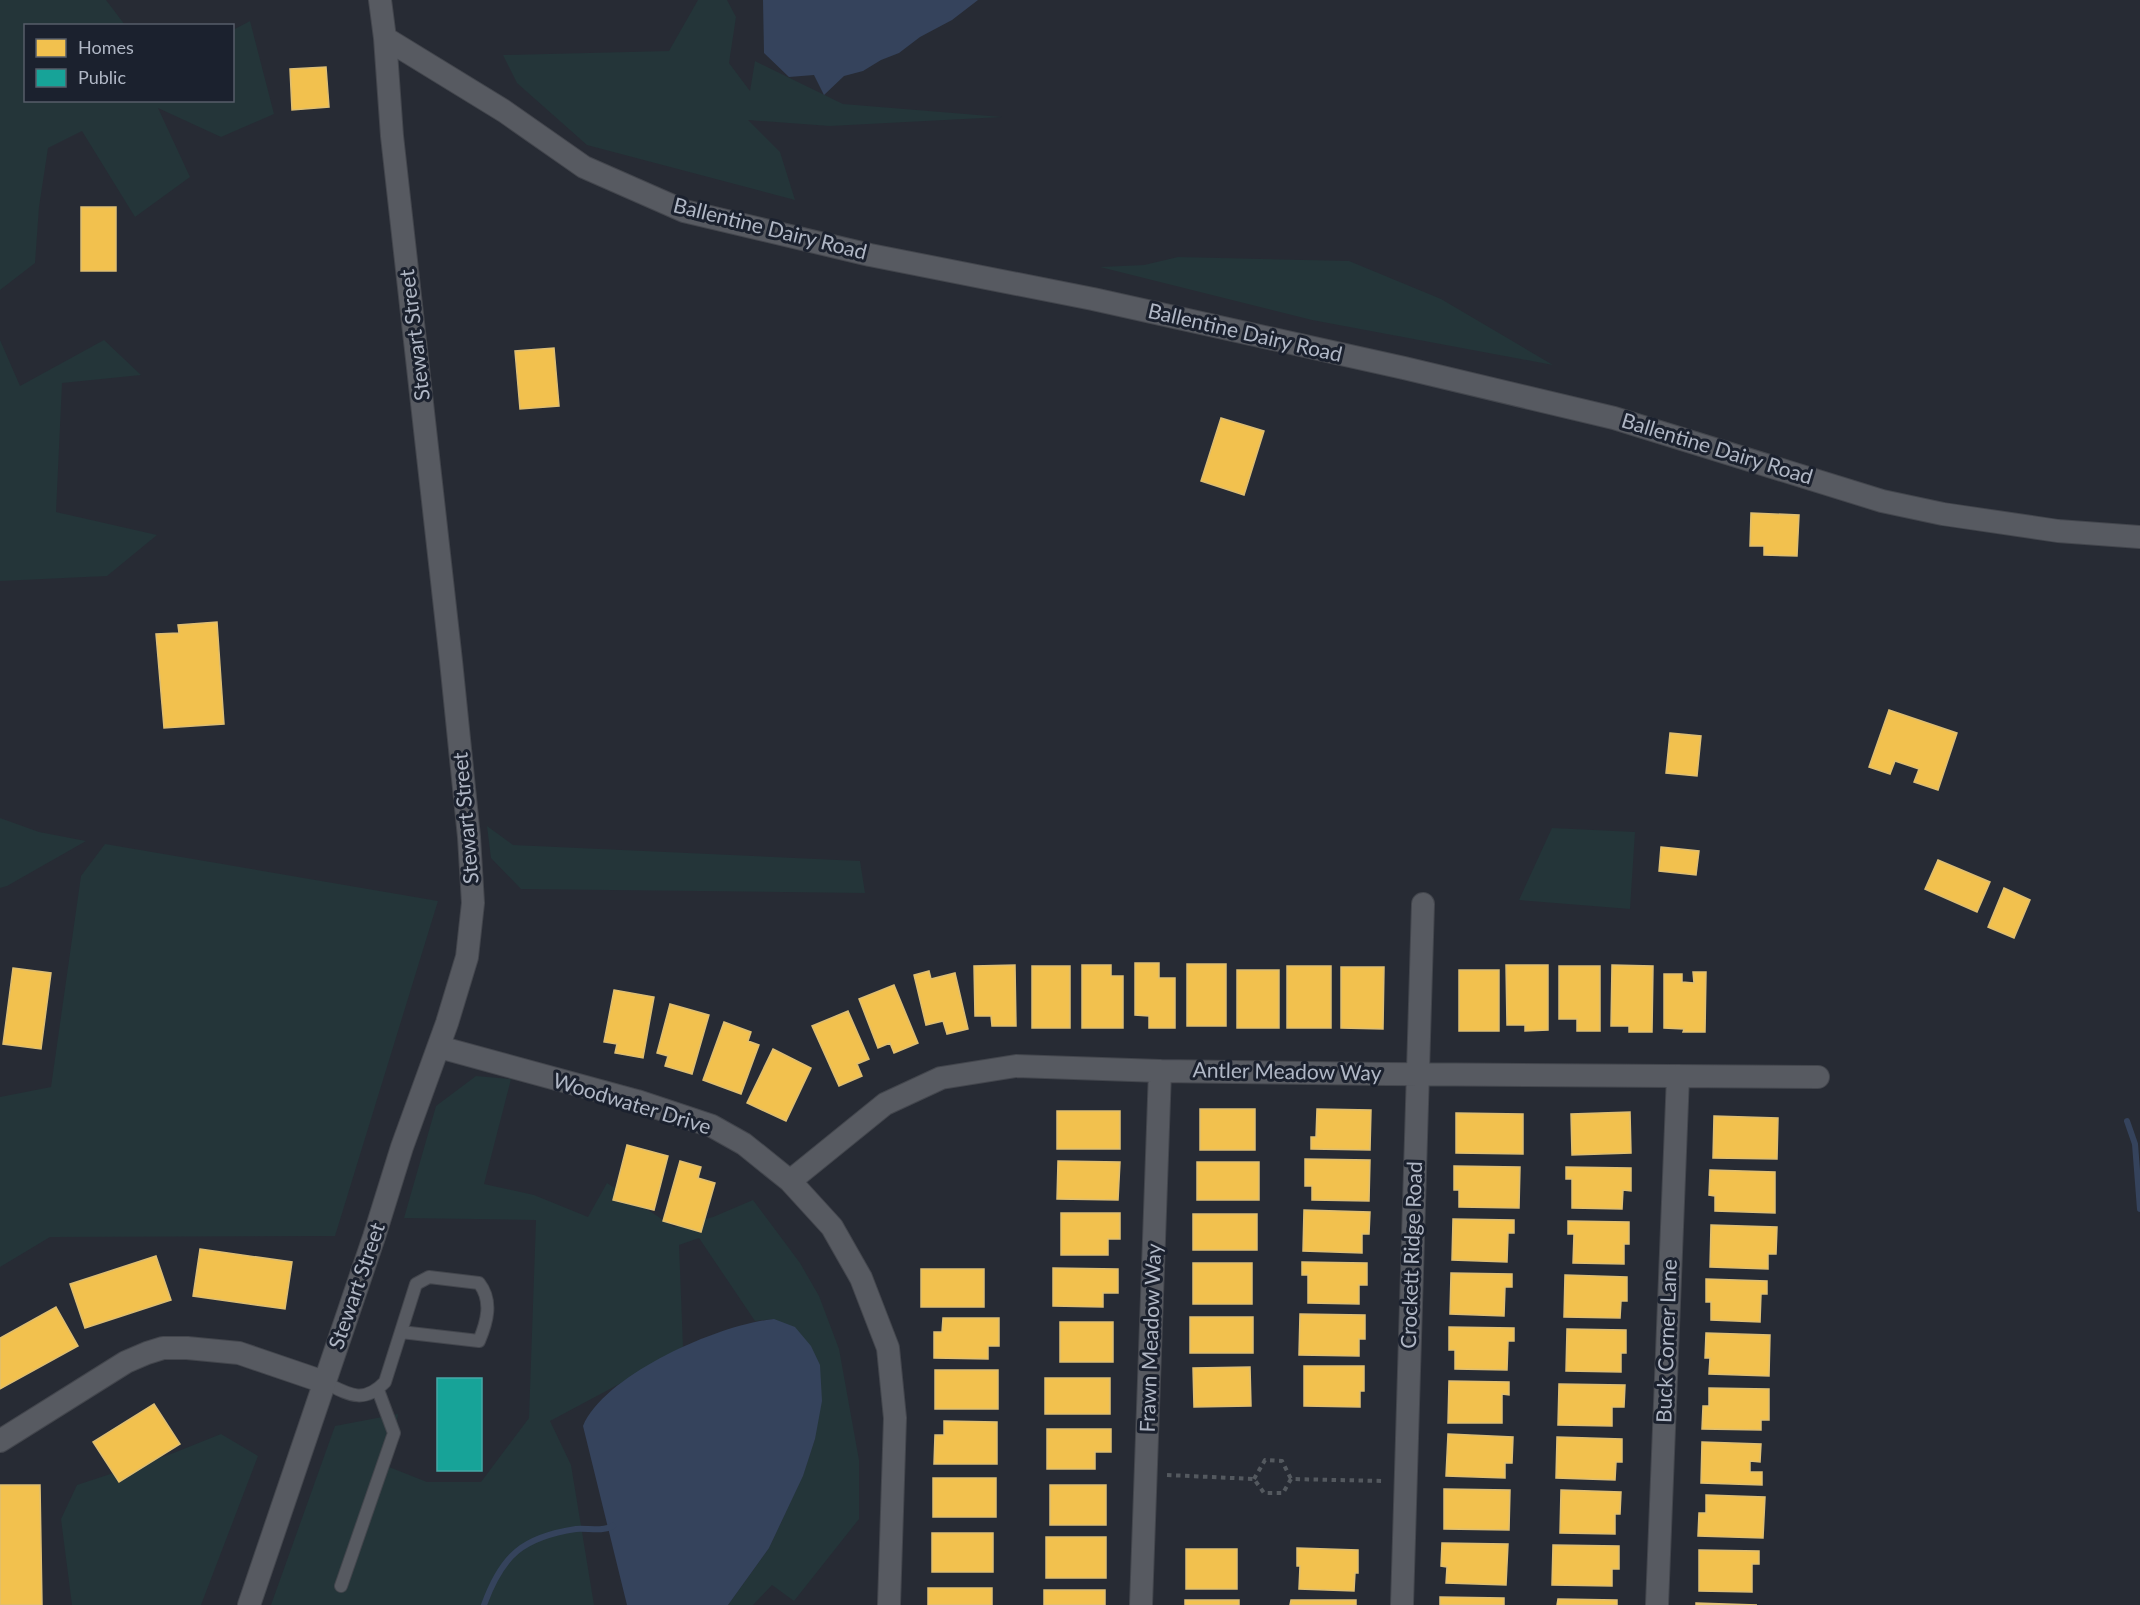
<svg xmlns="http://www.w3.org/2000/svg" width="2140" height="1605" viewBox="0 0 2140 1605" font-family="Lato,sans-serif">
<style>
.green{fill:#243539}
.water{fill:#35435c}
.homes{fill:#f2c14e;stroke:#debe72;stroke-width:1.5}
.public{fill:#17a398;stroke:#45a9a6;stroke-width:1.5}
.lines{fill:none;stroke-linecap:round;stroke-linejoin:round}
.stream{stroke:#35435c;stroke-width:6}
.lane-casing{stroke:#43464d;stroke-width:14}
.street-casing{stroke:#43464d;stroke-width:24}
.path{stroke:#54595f;stroke-width:4;stroke-dasharray:4.5 4.5;stroke-linecap:butt}
.lane{stroke:#575a61;stroke-width:12}
.street{stroke:#575a61;stroke-width:22}
.labels{text-anchor:middle;stroke-width:6;stroke-linejoin:round;paint-order:stroke}
.street-label{font-size:21px;fill:#b0b7c5;stroke:#1b212e}
</style>
<rect width="100%" height="100%" fill="#272b34"/>
<path class="green" d="M0,0H106L125,25L26,26V100H232L233,30L250,21L274,114L221,137L158,108L190,177L135,217L82,131L48,148L39,207L35,263L0,290Z
M698,0H727L736,17L729,63L750,91L755,61L843,104L1002,117L830,126L748,120L780,152L795,200L587,145L517,83L503,55L669,51Z
M1178,257L1349,261L1441,299L1553,365L1312,320L1100,267L1144,265Z
M0,340L20,386L104,340L141,375L62,383L56,512L157,535L107,576L0,581Z
M0,818L39,832L86,841L7,886L0,888Z
M487,826L513,845L860,861L865,893L521,889L491,858Z
M1552,828L1635,832L1630,909L1519,900Z
M105,844L438,901L335,1236L50,1237L0,1267V1097L51,1087L81,876Z
M476,1076L511,1079L484,1184L534,1195L588,1217L607,1183L674,1227L713,1217L753,1200L800,1263L819,1296L839,1349L859,1460V1519L794,1601L772,1585L753,1605H728L769,1548L803,1475L815,1439L774,1319L755,1321L699,1238L679,1245L683,1347L623,1382L550,1421L571,1465L594,1605H271L335,1426L398,1414L389,1467L427,1482H481L529,1418L536,1220L404,1218L436,1106Z
M221,1434L258,1456L201,1605H72L61,1519L77,1485L171,1454Z"/>
<path class="water" d="M763,0H978L952,20L920,37L899,53L881,60L863,71L844,76L824,95L814,75L789,77L764,53Z
M774,1319L795,1327L811,1346L820,1365L822,1401L815,1439L803,1476L769,1548L728,1605H627L583,1426C605,1374 720,1324 774,1319Z"/>
<path class="homes" d="M326,67L329,107L292,110L290,69Z
M81,207H116V271H81Z
M554,348L559,406L520,409L515,351Z
M1221,418L1264,431L1244,495L1201,481Z
M1751,513L1799,515L1797,556L1764,555V546H1750Z
M217,622L224,724L164,728L156,634L179,633L178,625Z
M1889,710L1957,733L1938,790L1914,782L1919,769L1895,761L1890,774L1869,767Z
M1670,733L1701,736L1697,776L1666,773Z
M1661,847L1699,851L1696,875L1659,871Z
M1938,860L1990,882L1977,912L1925,889Z
M2004,888L2030,900L2014,938L1988,927Z
M1135,963H1159V978H1175V1028H1149V1016L1135,1015Z
M1187,964H1226V1026H1187Z
M1015,965L1016,1026H992L991,1016H975L974,966Z
M1082,965H1111V976H1123V1028H1082Z
M1506,965H1548V1030L1525,1031V1025H1507Z
M1612,965L1653,966L1652,1032H1629V1026H1611Z
M1032,966H1070V1028H1032Z
M1287,966H1331V1028H1287Z
M1559,966H1600V1031H1577V1019H1559Z
M1341,967H1384L1383,1029L1341,1028Z
M13,968L51,973L41,1049L3,1044Z
M1237,970H1279V1028H1237Z
M1459,970H1499V1031H1459Z
M929,971L931,979L955,973L968,1029L947,1034L943,1021L926,1025L914,975Z
M1693,972H1706L1705,1032H1683L1684,1029L1664,1028V974H1682V982L1694,983Z
M894,985L918,1043L894,1053L890,1043L878,1048L859,999Z
M614,990L654,997L643,1058L615,1053L617,1044L604,1042Z
M670,1004L709,1015L692,1074L665,1066L668,1056L657,1053Z
M848,1011L869,1059L857,1064L862,1076L839,1086L812,1026Z
M724,1022L751,1032L748,1041L759,1045L741,1094L703,1080Z
M773,1049L811,1068L786,1121L747,1103Z
M1200,1109H1255V1150H1200Z
M1317,1109L1371,1110L1370,1150L1311,1149V1137H1316Z
M1057,1111H1120V1149H1057Z
M1630,1112L1631,1153L1572,1155L1571,1114Z
M1456,1113L1523,1114V1154L1456,1153Z
M1714,1116L1778,1118L1777,1159L1713,1158Z
M627,1145L668,1156L654,1210L613,1200Z
M1305,1159L1370,1160L1369,1201L1312,1200V1186H1305Z
M680,1161L701,1167L698,1178L715,1183L701,1232L663,1221Z
M1058,1161L1120,1162L1118,1200L1057,1199Z
M1197,1162H1259V1200H1197Z
M1454,1166L1520,1167L1519,1208L1459,1207V1190H1454Z
M1566,1167L1631,1168V1191L1623,1190L1622,1209L1572,1208V1179H1566Z
M1710,1170L1775,1172V1213L1715,1211V1196L1709,1195Z
M1304,1210L1370,1212L1369,1234H1362V1253L1303,1251Z
M1061,1213H1120V1239H1108V1255H1061Z
M1193,1214H1257V1250H1193Z
M1453,1219L1514,1220V1233H1508L1507,1262L1452,1260Z
M1568,1221L1629,1222V1244H1624V1264L1573,1263L1574,1234H1568Z
M1711,1225L1777,1227L1776,1254H1768V1269L1710,1267Z
M200,1249L292,1262L285,1309L193,1296Z
M156,1256L171,1300L85,1328L70,1284Z
M1302,1262L1367,1263V1285H1359V1304L1308,1303V1275H1302Z
M1193,1263H1252V1304H1193Z
M1053,1268L1118,1269V1293H1103V1307L1053,1306Z
M921,1269H984V1307H921Z
M1451,1273L1512,1274V1287H1505L1504,1316L1450,1314Z
M1565,1275L1627,1277V1301H1621L1620,1318L1564,1317Z
M1706,1279L1767,1281V1294H1761L1760,1322L1711,1320V1302H1706Z
M56,1307L78,1346L0,1389V1338Z
M1300,1314L1365,1315V1339H1359V1356L1299,1355Z
M1190,1317H1253V1353H1190Z
M943,1318H999V1346H988V1359L934,1358V1332H942Z
M1060,1322H1113V1362H1060Z
M1449,1327L1514,1328V1341H1508L1507,1370L1455,1369V1350H1449Z
M1567,1329L1626,1330V1353H1621V1372L1566,1371Z
M1706,1333L1770,1335L1769,1376L1709,1374L1710,1358H1705Z
M1304,1366H1364V1391H1360V1407L1304,1406Z
M1250,1367L1251,1406L1194,1407L1193,1368Z
M935,1370H998V1409H935Z
M1045,1378H1110V1414H1045Z
M1449,1381L1509,1382V1395L1502,1394V1423H1448Z
M1559,1384L1625,1385L1624,1407H1612V1426L1558,1425Z
M1709,1388L1769,1389V1420H1761V1430L1702,1429L1703,1406H1709Z
M154,1404L180,1444L119,1482L93,1442Z
M944,1421L997,1422V1464H934L935,1435H944Z
M1047,1429H1111V1452H1095V1469H1047Z
M1448,1434L1513,1437L1512,1463H1505V1478L1446,1476Z
M1557,1437L1622,1439V1462H1616L1615,1480L1556,1478Z
M1702,1442L1761,1444L1760,1462L1750,1461V1472H1762V1485L1701,1483Z
M933,1478H996V1517H933Z
M0,1485H40L42,1605H0Z
M1050,1485H1106V1525H1050Z
M1444,1489L1510,1490L1509,1530L1444,1529Z
M1561,1490L1621,1492L1620,1514H1615V1534L1560,1533Z
M1706,1495L1765,1497L1763,1538L1698,1536L1699,1513H1706Z
M932,1533H993V1572H932Z
M1046,1537H1106V1578H1046Z
M1442,1543L1508,1544L1506,1585L1446,1583L1447,1567L1441,1566Z
M1553,1545L1619,1546V1569H1612V1586L1552,1585Z
M1297,1548L1358,1550V1573H1355L1354,1591L1299,1589L1300,1566H1297Z
M1186,1549H1237V1589H1186Z
M1699,1550L1759,1551V1564H1752V1592L1699,1591Z
M928,1588H992V1605H928Z
M1044,1590H1105V1605H1044Z
M1440,1597L1504,1598V1605H1440Z
M1558,1599L1617,1600V1605H1557Z
M1185,1600H1239V1605H1185Z
M1291,1600H1356V1605H1290Z
M1696,1603L1757,1605H1696Z"/>
<path class="public" d="M437,1378H482V1471H437Z"/>
<g class="lines">
<path class="stream" d="M2127,1121L2135,1144L2140,1209
M484,1605C502,1555 523,1537 576,1529C588,1528 602,1532 613,1526"/>
<defs>
<path id="lane" d="M324,1382C348,1394 363,1405 385,1382L416,1284L429,1277L479,1283C493,1301 487,1322 479,1341L401,1332
M341,1586L394,1433L378,1390"/>
<path id="street" d="M385,38L504,111L584,167L684,211L870,255L1093,299L1404,368L1614,418L1882,501L1943,514L2058,531L2140,537
M439,1047L637,1101L712,1126L744,1144L790,1181L832,1227L861,1278L888,1348L895,1418L889,1605
M790,1181L885,1104L941,1078L1016,1066L1160,1071L1385,1074L1818,1077
M0,1441L126,1362L147,1353L163,1348H187L239,1353L324,1382
M249,1605L374,1237L402,1147L447,1023L467,957L473,903L469,837L451,661L392,136L385,38L380,0
M1141,1605L1160,1071
M1402,1605L1423,904
M1657,1605L1678,1076"/>
</defs>
<use href="#lane" class="lane-casing"/>
<use href="#street" class="street-casing"/>
<path class="path" d="M1167,1475L1254,1479L1264,1493H1283L1291,1479L1383,1481
M1254,1479L1265,1460L1282,1461L1291,1479"/>
<use href="#lane" class="lane"/>
<use href="#street" class="street"/>
</g>
<g class="labels">
<g class="street-label">
<text transform="translate(770 229) rotate(14)" y="7">Ballentine Dairy Road</text>
<text transform="translate(1245 333) rotate(13)" y="7">Ballentine Dairy Road</text>
<text transform="translate(415 335) rotate(-97)" y="7">Stewart Street</text>
<text transform="translate(1717 449) rotate(17)" y="7">Ballentine Dairy Road</text>
<text transform="translate(466 818) rotate(-95)" y="7">Stewart Street</text>
<text transform="translate(1287 1072) rotate(1)" y="7">Antler Meadow Way</text>
<text transform="translate(632 1104) rotate(17)" y="7">Woodwater Drive</text>
<text transform="translate(1412 1255) rotate(-88)" y="7">Crockett Ridge Road</text>
<text transform="translate(357 1286) rotate(-71)" y="7">Stewart Street</text>
<text transform="translate(1151 1338) rotate(-88)" y="7">Frawn Meadow Way</text>
<text transform="translate(1667 1341) rotate(-88)" y="7">Buck Corner Lane</text>
</g>
</g>
<rect x="24" y="24" width="210" height="78" fill="#1b212e" stroke="#575d6a" stroke-width="1.5"/>
<rect x="36" y="39" width="30" height="18" fill="#f2c14e" stroke="#575d6a" stroke-width="1.5"/>
<text x="78" y="54" font-size="18" fill="#b0b7c5">Homes</text>
<rect x="36" y="69" width="30" height="18" fill="#17a398" stroke="#575d6a" stroke-width="1.5"/>
<text x="78" y="84" font-size="18" fill="#b0b7c5">Public</text>
</svg>
